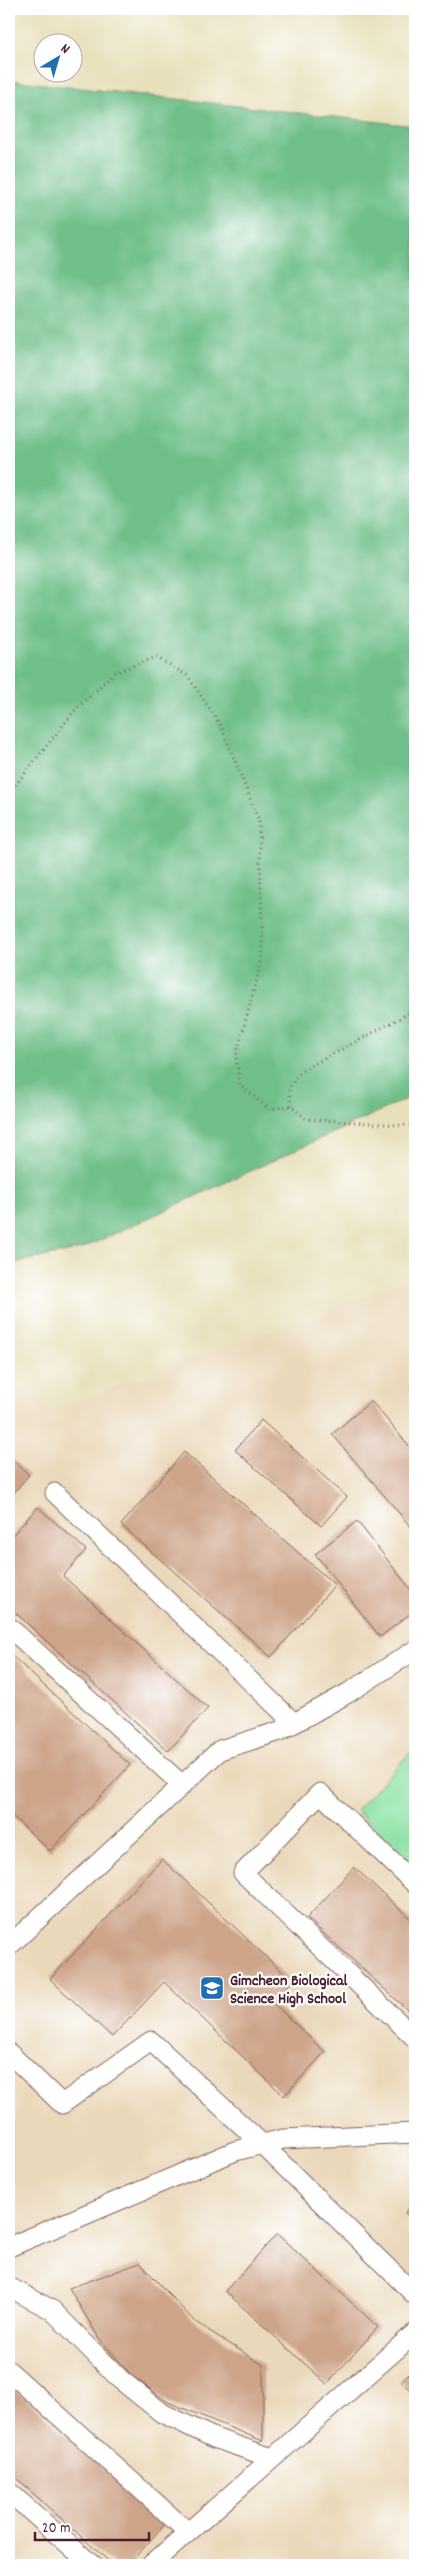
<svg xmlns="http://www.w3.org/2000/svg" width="424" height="2574" viewBox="0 0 424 2574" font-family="Dekko,sans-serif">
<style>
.built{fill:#ead8ba}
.green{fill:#8ae1a4;stroke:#6a8068}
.forest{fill:#6fbf8a;stroke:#5c6f5a}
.building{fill:#cea489}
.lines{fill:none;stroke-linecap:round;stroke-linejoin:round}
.lane-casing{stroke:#81635d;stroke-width:21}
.path{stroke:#81635d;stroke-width:3;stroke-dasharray:1 4;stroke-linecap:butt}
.lane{stroke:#fff;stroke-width:19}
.labels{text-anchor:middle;stroke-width:4.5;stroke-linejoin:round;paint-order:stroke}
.poi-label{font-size:16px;font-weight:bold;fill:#4a1f2b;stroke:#fff;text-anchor:start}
</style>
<rect width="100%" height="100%" fill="#fff"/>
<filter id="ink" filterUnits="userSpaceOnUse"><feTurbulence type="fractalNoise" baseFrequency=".02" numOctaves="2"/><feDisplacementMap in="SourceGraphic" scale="10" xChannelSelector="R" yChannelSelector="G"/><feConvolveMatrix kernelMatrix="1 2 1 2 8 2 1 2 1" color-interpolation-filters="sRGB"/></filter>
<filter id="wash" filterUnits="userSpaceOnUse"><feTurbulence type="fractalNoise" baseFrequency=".0096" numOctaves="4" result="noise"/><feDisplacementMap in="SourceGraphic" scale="20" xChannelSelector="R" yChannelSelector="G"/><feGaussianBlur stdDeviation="1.12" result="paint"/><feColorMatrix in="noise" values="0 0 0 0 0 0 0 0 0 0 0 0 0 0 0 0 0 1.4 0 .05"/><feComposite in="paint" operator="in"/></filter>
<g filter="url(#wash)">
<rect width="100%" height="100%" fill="#e8e0bb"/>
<path class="built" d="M415,1278V2565H9V1376L50,1411Z"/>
<path class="green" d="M415,1748V1865L356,1810Z"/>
<path class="forest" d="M9,80L415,126V1095L81,1249L9,1264Z"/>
<g id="blocks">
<path class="building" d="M371,1401L415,1453V1521L410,1526L332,1434Z
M261,1420L347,1497L321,1526L235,1450Z
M184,1452L335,1585L271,1657L121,1525Z
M9,1456L29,1475L9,1498Z
M38,1507L86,1550L63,1576L208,1708L168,1751L9,1607V1539Z
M357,1521L415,1595V1610L380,1637L315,1554Z
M9,1653L130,1765L50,1851L9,1813Z
M162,1859L292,1981L272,2002L325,2052L284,2096L164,1982L112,2037L50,1979Z
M354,1867L415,1923V2017L307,1918Z
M415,2200V2222L405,2213Z
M277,2234L378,2327L327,2384L225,2291Z
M140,2263L194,2321L263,2365V2441L168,2402L132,2376L99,2338L69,2288Z
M415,2367V2395L401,2381Z
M9,2384L165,2524L128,2565H113L9,2472Z"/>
</g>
</g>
<g filter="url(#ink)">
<use href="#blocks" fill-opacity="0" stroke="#81635d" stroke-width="1"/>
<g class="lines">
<defs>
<path id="lane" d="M55,1493L294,1723
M9,1627L182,1785
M415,1884L320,1793L243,1873L415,2038
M9,1946L220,1750L280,1731L348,1693L415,1650
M9,2053L62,2104L151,2041L262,2144L415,2295
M9,2247L235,2151L283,2139L415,2133
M9,2287L52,2310L121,2380L162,2413L214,2438L272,2458
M9,2371L188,2532
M9,2492L92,2565
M151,2565L415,2333"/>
</defs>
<use href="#lane" class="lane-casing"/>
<path class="path" d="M9,793L76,709L114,673L156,657L188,676L221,726L259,821L263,956L236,1056L240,1085L269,1109L291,1106L306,1119L415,1126
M291,1106L289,1088L301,1071L415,1010"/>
<use href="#lane" class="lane"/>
</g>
</g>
<defs>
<symbol id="school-square" viewBox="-11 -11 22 22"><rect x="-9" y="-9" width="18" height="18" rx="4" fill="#1f6fb2" stroke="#fff"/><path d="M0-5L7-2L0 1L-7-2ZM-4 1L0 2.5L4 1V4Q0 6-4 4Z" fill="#fff"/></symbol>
</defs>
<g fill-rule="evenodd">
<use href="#school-square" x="198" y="1974" width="28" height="28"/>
</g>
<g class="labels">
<g class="poi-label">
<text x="230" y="1985">Gimcheon Biological<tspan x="230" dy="18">Science High School</tspan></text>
</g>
</g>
<rect width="424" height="2574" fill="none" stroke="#fff" stroke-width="30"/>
<g transform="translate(58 58) rotate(38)"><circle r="24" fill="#ffffff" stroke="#b7a5aa"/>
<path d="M0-4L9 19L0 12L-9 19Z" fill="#1f6fb2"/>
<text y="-8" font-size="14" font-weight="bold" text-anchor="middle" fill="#4a1f2b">N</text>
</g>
<path d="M35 2532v8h114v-8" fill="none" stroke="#4a1f2b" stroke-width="2.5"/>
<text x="42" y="2532" font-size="15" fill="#4a1f2b" stroke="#ffffff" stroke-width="4" paint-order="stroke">20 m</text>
</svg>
